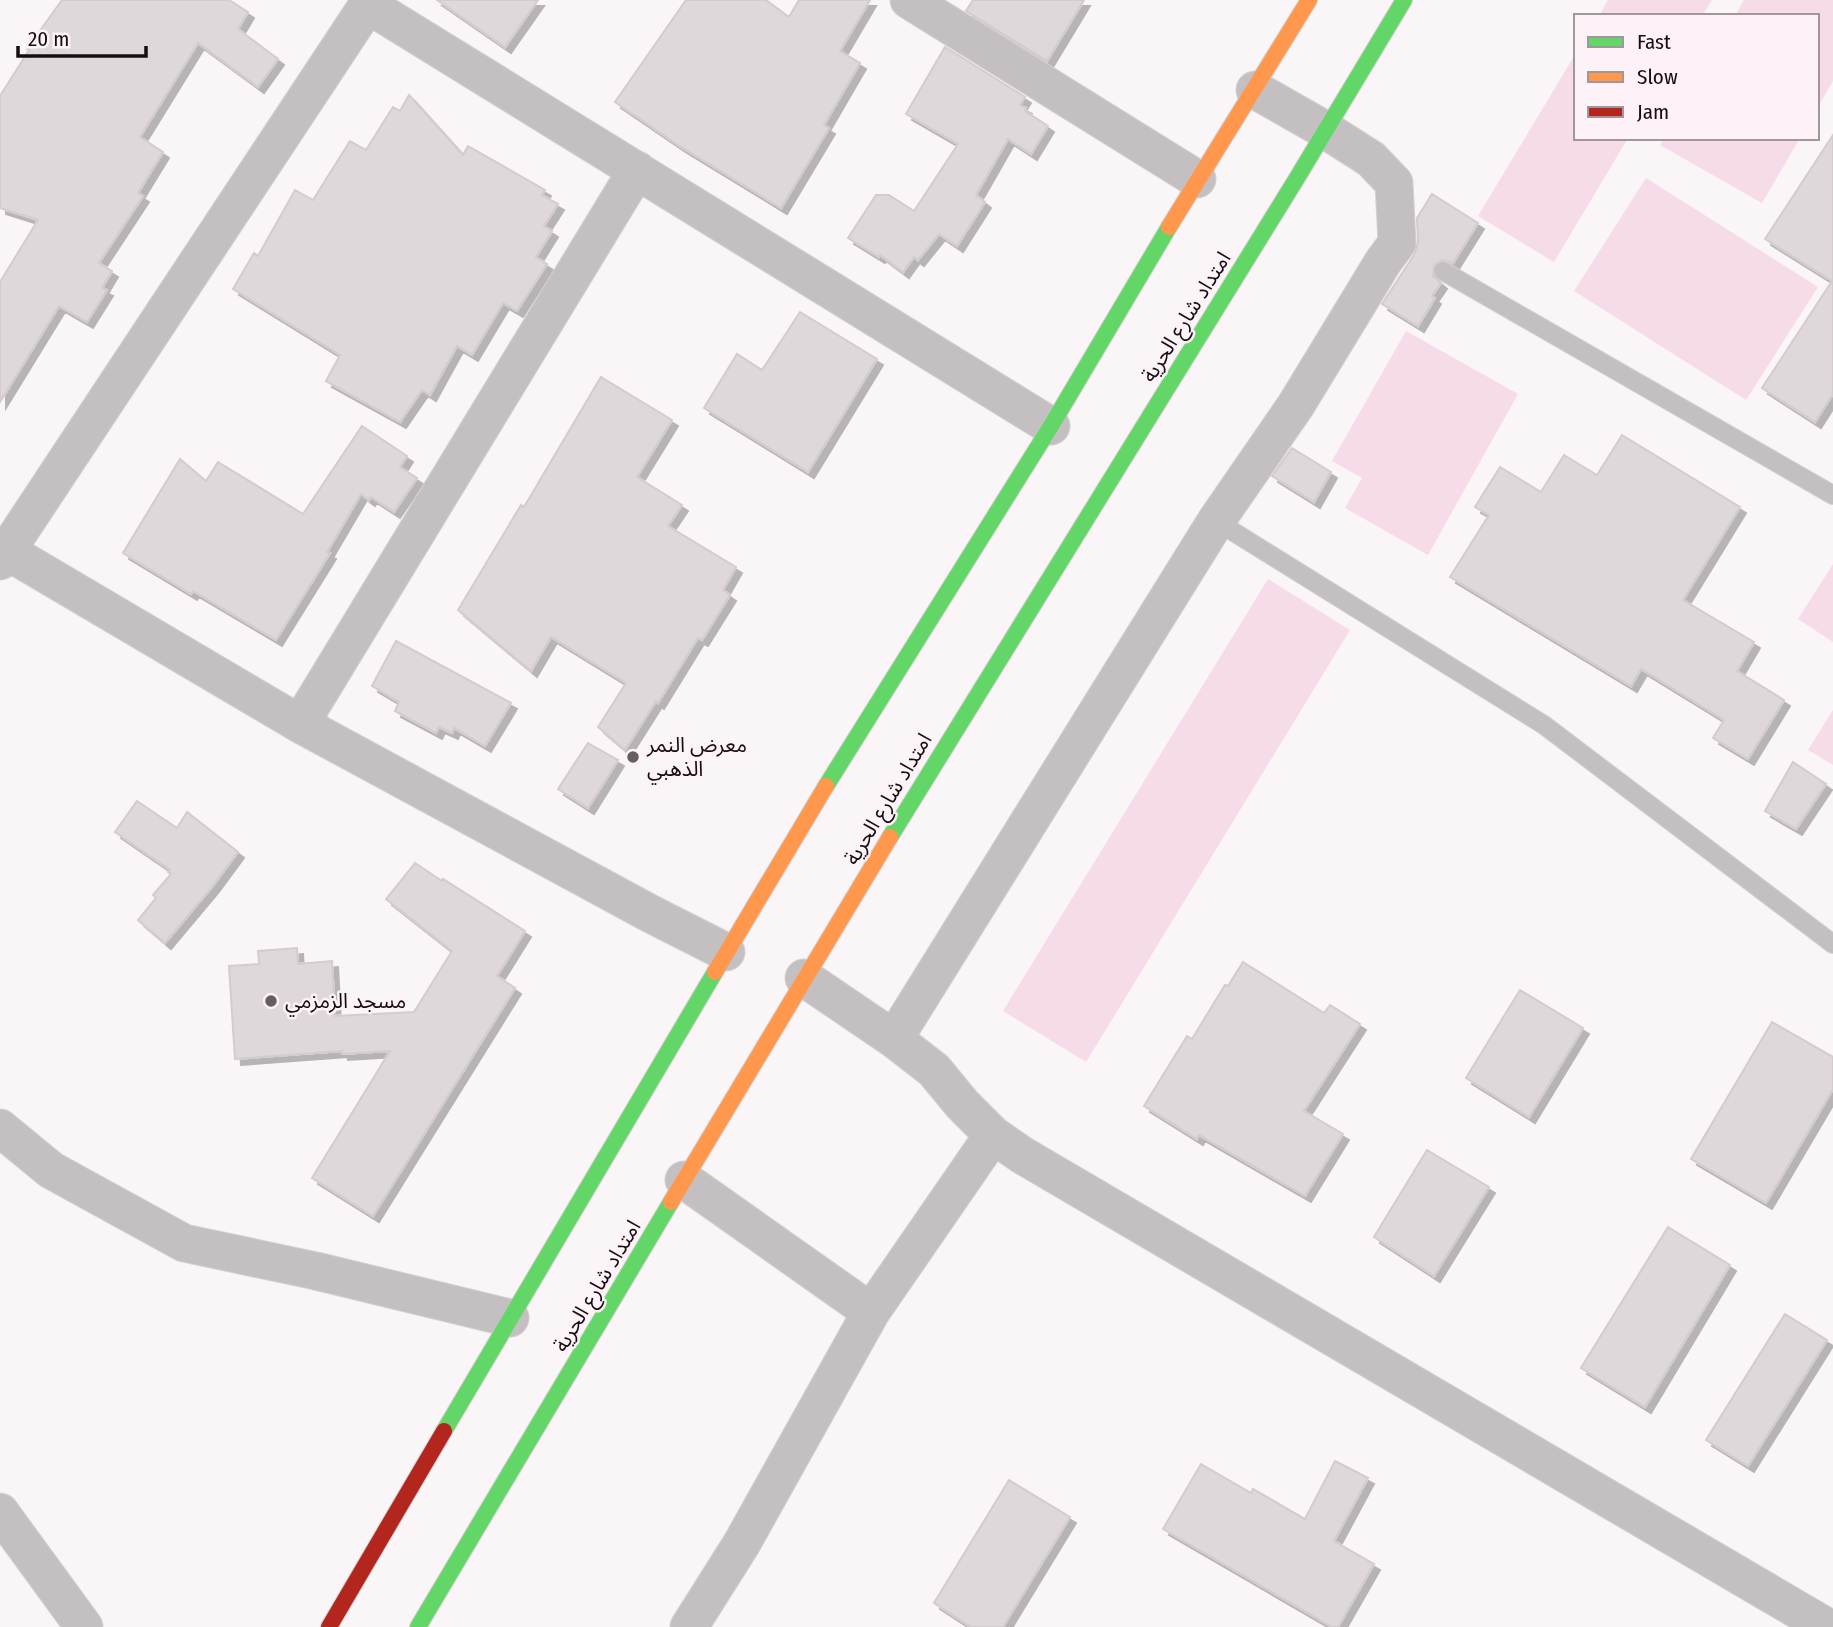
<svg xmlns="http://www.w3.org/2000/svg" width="1833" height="1627" viewBox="0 0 1833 1627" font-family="'Fira Sans Condensed','Noto Sans Arabic',sans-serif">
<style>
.green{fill:#f6dbe8}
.building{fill:#dfd8db;stroke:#d3cbcf;stroke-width:2;filter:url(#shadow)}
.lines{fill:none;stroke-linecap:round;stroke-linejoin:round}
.lane-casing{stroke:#d5d1d2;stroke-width:20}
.street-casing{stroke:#d5d1d2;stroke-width:39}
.fast-casing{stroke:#d5d1d2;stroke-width:18}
.slow-casing{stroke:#d5d1d2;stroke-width:18}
.jam-casing{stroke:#d5d1d2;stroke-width:18}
.lane{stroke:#c4c0c2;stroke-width:18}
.street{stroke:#c4c0c2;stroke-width:37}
.fast{stroke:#63d668;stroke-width:16}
.slow{stroke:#ff974d;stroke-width:16}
.jam{stroke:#b3261e;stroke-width:16}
.poi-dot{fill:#665e62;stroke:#fdf2f7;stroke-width:2.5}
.labels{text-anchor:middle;stroke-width:5;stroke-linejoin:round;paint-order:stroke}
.street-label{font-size:21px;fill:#160d11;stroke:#fdf2f7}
.poi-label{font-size:21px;fill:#160d11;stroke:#fdf2f7;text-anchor:start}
</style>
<defs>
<filter id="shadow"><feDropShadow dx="6" dy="6" stdDeviation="0" flood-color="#0004"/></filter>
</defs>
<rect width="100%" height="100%" fill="#faf5f7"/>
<path class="green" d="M1608,0H1712L1702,16H1599Z
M1744,0H1833V81L1817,108V16H1735Z
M1576,53V138H1628L1554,262L1478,216Z
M1664,138H1800L1762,203L1660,145Z
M1646,178L1818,287L1746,400L1574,291Z
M1406,331L1518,394L1428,555L1345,508L1362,478L1332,461Z
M1833,564V642L1798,619Z
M1268,579L1350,630L1086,1062L1003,1011Z
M1833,710V765L1808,750Z"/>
<path class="building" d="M62,0H229L248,12L238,29L278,59L258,87L198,43L140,137L163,152L138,193L143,196L99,263L112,271L102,288L107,290L87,322L59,306L0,402V282L38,220L0,208V96L29,50L27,49Z
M437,0H538L505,47Z
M686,0H766L789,17L799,0H870L840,51L860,63L824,125L829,128L781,208L681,147L615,102Z
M973,0H1084L1047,61L966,11Z
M945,47L1025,97L1020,105L1026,108L1025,111L1048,126L1031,154L1008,139L976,195L985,202L957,246L939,234L918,260L914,257L903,272L880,255L879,257L848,238L876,195H889L914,211L958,144L906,114Z
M409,95L463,155L468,146L545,190L542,195L558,204L544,226L552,231L536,257L547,264L517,311L503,303L472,355L457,346L430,395L422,390L400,422L326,381L340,355L233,289L254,253L258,256L295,190L313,200L350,141L366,150L393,107L400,111Z
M1833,135V394L1815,422L1762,388L1832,281L1765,239Z
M1432,194L1478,223L1453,263L1442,260L1434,265L1433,276L1441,283L1432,296L1435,298L1418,326L1382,304L1414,255L1418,242L1417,218Z
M800,312L877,359L808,472L704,408L737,354L762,370Z
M601,377L672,420L637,477L682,505L668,526L736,567L723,590L730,595L702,640L698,638L658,703L656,701L625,750L598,727L626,683L551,637L531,671L458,610L521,505L524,507Z
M362,426L407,456L400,467L417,478L394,512L371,497L369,500L361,494L327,552L330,553L276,640L193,591L191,594L123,553L180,459L206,481L218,462L303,514Z
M1622,435L1740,507L1683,600L1754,642L1737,671L1784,700L1748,759L1713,738L1724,720L1641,669L1631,686L1450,577L1489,515L1475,507L1500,467L1541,492L1564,455L1597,475Z
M1292,448L1331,472L1314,502L1272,476Z
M396,641L511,703L485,746L454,728L452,733L439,727L436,733L395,711L399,702L372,686Z
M588,743L618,760L588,808L558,789Z
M1793,762L1826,784L1796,829L1765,811Z
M137,801L177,828L187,812L238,852L213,886L165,943L138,920L156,898L153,895L171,874L168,872L170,870L115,832Z
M415,863L442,881L443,879L525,931L497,976L515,988L373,1216L312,1178L390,1051L342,1054V1051L235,1059L229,966L259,964L258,951L297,948L298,964L332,961L335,1016L414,1012L452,951L386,899Z
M1243,962L1324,1013L1330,1005L1360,1024L1304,1111L1343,1134L1305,1196L1199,1135L1197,1139L1144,1106L1187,1036L1192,1039L1225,985L1228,986Z
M1520,990L1583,1028L1529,1117L1466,1078Z
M1772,1022L1833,1057V1089L1766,1203L1691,1159Z
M1427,1150L1489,1187L1434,1276L1374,1237Z
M1668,1227L1730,1265L1645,1407L1581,1368Z
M1785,1314L1827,1340L1748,1466L1706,1440Z
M1335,1461L1368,1478L1334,1541L1374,1564L1338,1627H1332L1163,1529L1201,1464L1251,1493L1253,1489L1305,1519Z
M1009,1480L1070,1517L1003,1627H971L934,1603Z"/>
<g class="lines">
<defs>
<path id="lane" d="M1443,271L1833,495
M1216,521L1544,725L1833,944"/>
<path id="street" d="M909,0L1197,179
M368,5L1051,426
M0,547L300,724L651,914L726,952
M0,561L371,0
M300,724L637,170
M804,978L894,1039L934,1070L962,1104L993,1135L1022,1155L1827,1627
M894,1039L1216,521L1296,405L1383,262L1397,243L1394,183L1371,159L1327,131L1255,90
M0,1128L51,1170L184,1243L316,1271L510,1318
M684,1180L871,1312
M0,1512L84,1627
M689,1627L742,1543L871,1312L993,1135"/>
<path id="fast" d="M826,786L1051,426L1169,227
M890,837L1297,178L1404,0
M444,1431L715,972
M418,1627L671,1202"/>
<path id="slow" d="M1169,227L1309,0
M715,972L826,786
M671,1202L890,837"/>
<path id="jam" d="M329,1627L444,1431"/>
</defs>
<use href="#lane" class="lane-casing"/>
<use href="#street" class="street-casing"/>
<use href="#fast" class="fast-casing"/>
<use href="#slow" class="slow-casing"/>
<use href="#jam" class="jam-casing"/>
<use href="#lane" class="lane"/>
<use href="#street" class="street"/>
<use href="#fast" class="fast"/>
<use href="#slow" class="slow"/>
<use href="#jam" class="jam"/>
</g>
<g class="poi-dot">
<circle cx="633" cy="757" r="7"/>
<circle cx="271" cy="1001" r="7"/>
</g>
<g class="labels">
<g class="street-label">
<text transform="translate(1186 317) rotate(-58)" y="7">امتداد شارع الحرية</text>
<text transform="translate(888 799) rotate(-59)" y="7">امتداد شارع الحرية</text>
<text transform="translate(597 1286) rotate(-59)" y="7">امتداد شارع الحرية</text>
</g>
<g class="poi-label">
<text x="647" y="752">معرض النمر<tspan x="647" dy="24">الذهبي</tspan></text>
<text x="285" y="1008">مسجد الزمزمي</text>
</g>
</g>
<rect x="1574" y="14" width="245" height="126" fill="#fdf2f7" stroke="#a1969b" stroke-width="2"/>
<rect x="1588" y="37" width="35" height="10" fill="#63d668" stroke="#a1969b" stroke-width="2"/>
<text x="1637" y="49" font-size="21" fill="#160d11">Fast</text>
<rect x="1588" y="72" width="35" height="10" fill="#ff974d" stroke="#a1969b" stroke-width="2"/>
<text x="1637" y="84" font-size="21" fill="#160d11">Slow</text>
<rect x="1588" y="107" width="35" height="10" fill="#b3261e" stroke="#a1969b" stroke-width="2"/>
<text x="1637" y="119" font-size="21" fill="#160d11">Jam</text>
<path d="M18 46v10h128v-10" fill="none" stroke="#160d11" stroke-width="3.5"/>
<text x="28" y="46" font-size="21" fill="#160d11" stroke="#fdf2f7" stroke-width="5" paint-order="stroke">20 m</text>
</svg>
